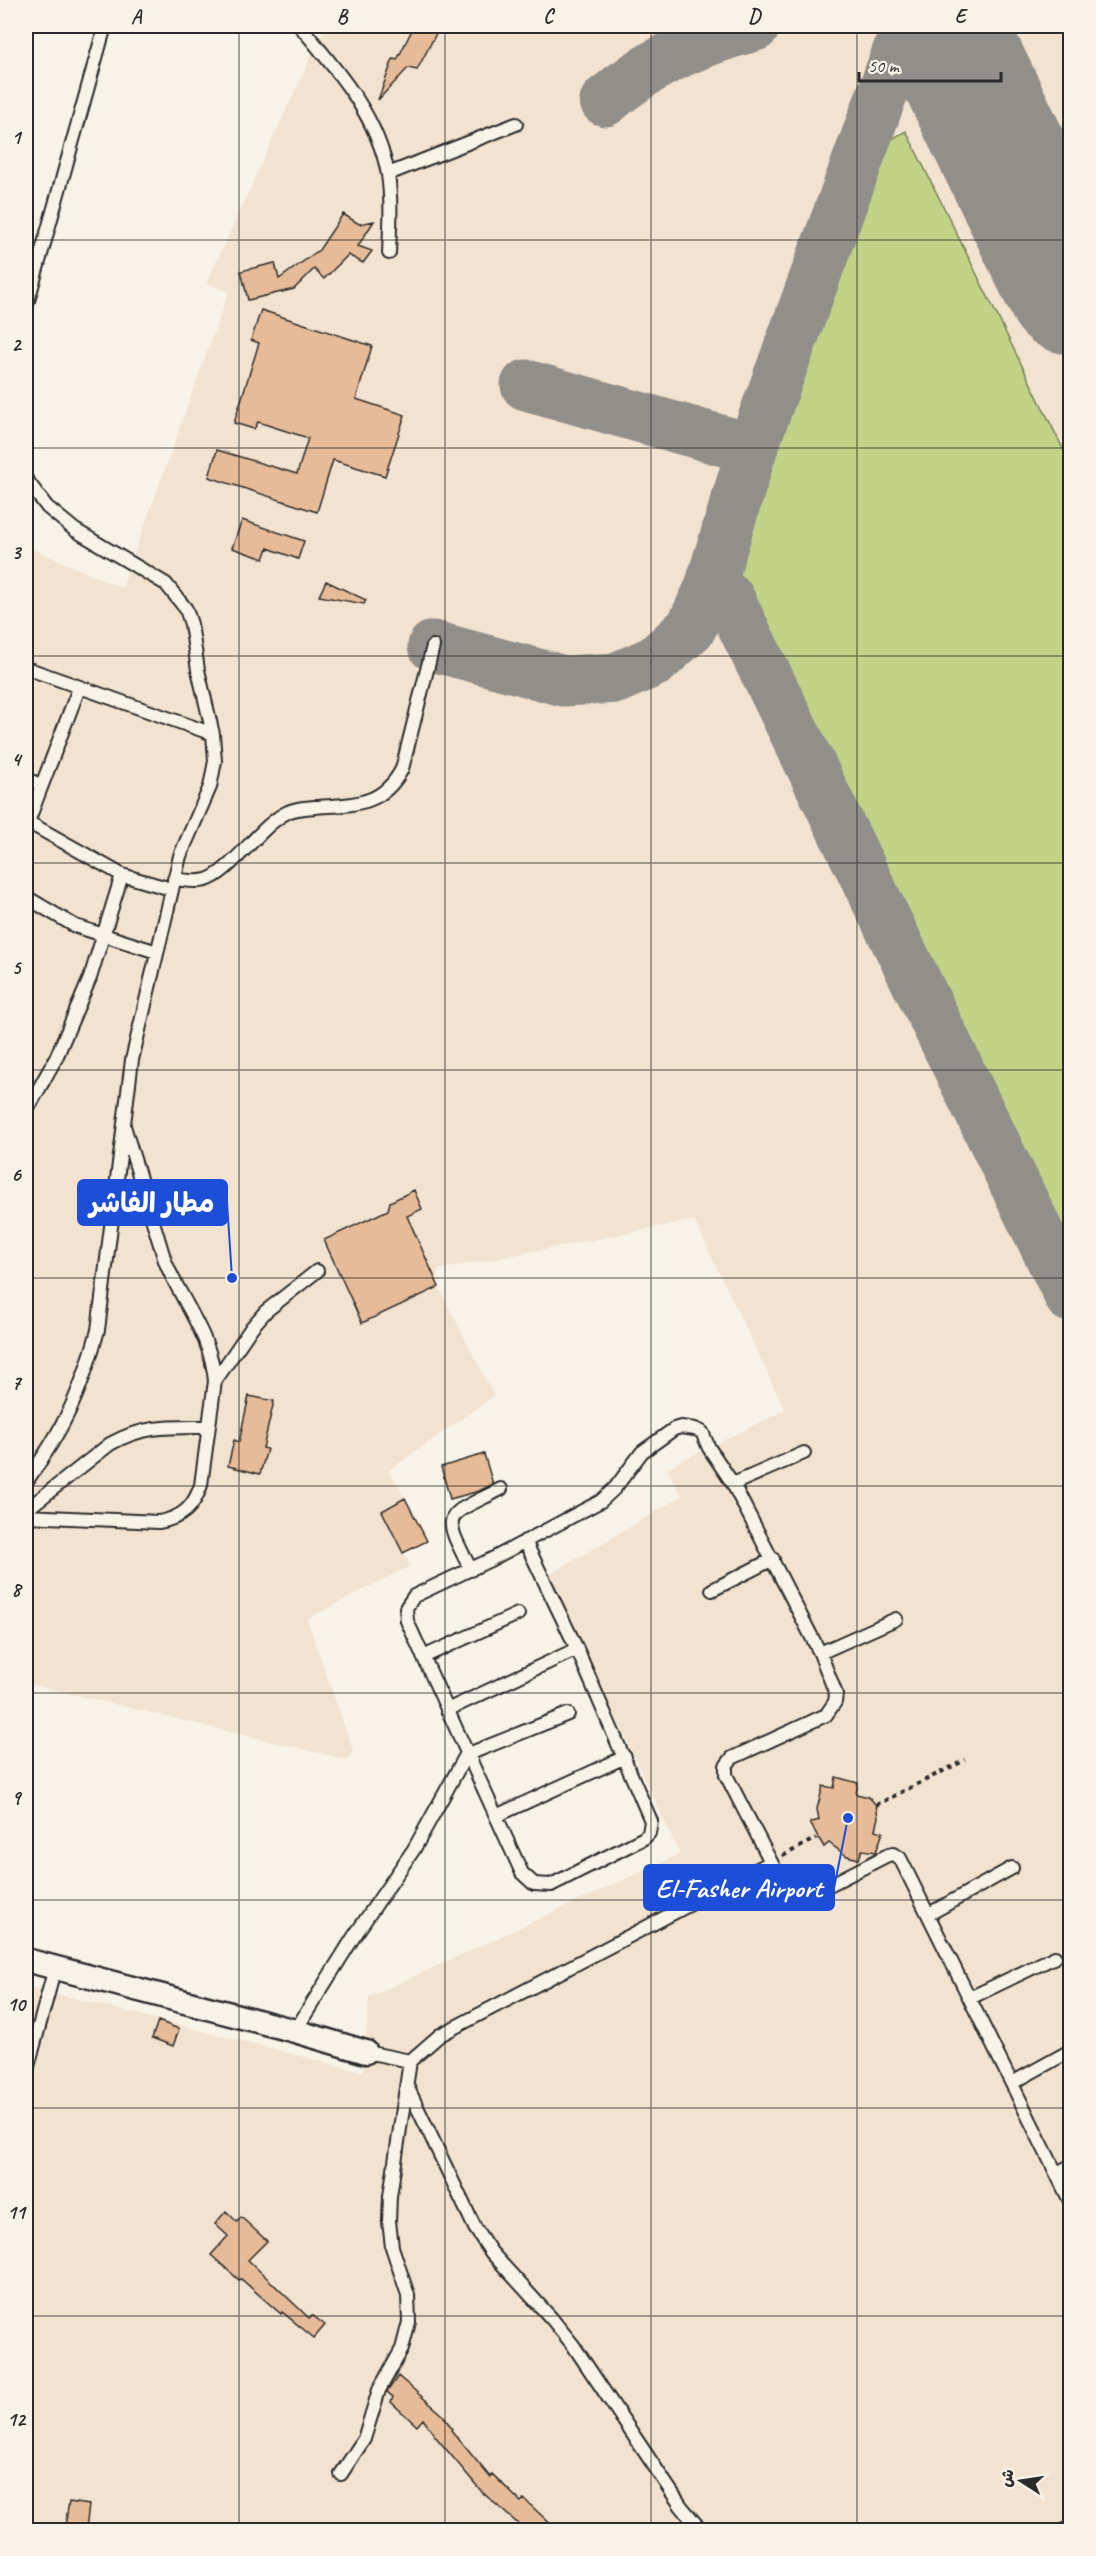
<svg xmlns="http://www.w3.org/2000/svg" width="1096" height="2556" viewBox="0 0 1096 2556" font-family="Caveat,'Playpen Sans Arabic',sans-serif">
<style>
.built{fill:#f2e2d0}
.green{fill:#c2d388;stroke:#767f5a;stroke-width:1.5}
.lines{fill:none;stroke-linecap:round;stroke-linejoin:round}
.taxiway{stroke:#918f8a;stroke-width:51}
.runway{stroke:#918f8a;stroke-width:128}
.building{fill:#e7bb97;stroke:#2b2b2b;stroke-width:1.5}
.lane-casing{stroke:#2b2b2b;stroke-width:16}
.street-casing{stroke:#2b2b2b;stroke-width:27}
.path{stroke:#2b2b2b;stroke-width:4;stroke-dasharray:4.5 4.5;stroke-linecap:butt}
.lane{stroke:#f7f3e8;stroke-width:12}
.street{stroke:#f7f3e8;stroke-width:22}
.grid{fill:none;stroke:#2b2b2b;stroke-width:1.5;stroke-opacity:0.55}
.leader{fill:none;stroke:#1d4ed8;stroke-width:2}
.callout-dot{fill:#1d4ed8;stroke:#f7f3e8;stroke-width:2}
.callout{fill:#1d4ed8;stroke:#1d4ed8;stroke-width:2}
.callout-label{font-size:27px;text-anchor:middle;font-weight:bold;fill:#fff}
.neatline{fill:none;stroke:#2b2b2b;stroke-width:2}
.grid-label{font-size:20px;text-anchor:middle;font-weight:bold;fill:#2b2b2b}
</style>
<rect width="100%" height="100%" fill="#f7f3e8"/>
<filter id="ink" filterUnits="userSpaceOnUse"><feTurbulence type="fractalNoise" baseFrequency=".0167" numOctaves="2"/><feDisplacementMap in="SourceGraphic" scale="12" xChannelSelector="R" yChannelSelector="G"/><feConvolveMatrix kernelMatrix="1 2 1 2 8 2 1 2 1" color-interpolation-filters="sRGB"/></filter>
<g filter="url(#ink)">
<path class="built" d="M325,26H1070V2530H26V1986L363,2072L369,1997L680,1854L549,1575L682,1496L667,1468L785,1410L694,1220L437,1270L439,1287L494,1396L389,1470L405,1498L382,1511L410,1566L307,1619L353,1751L348,1760L26,1683V546L122,588L229,291L206,284Z"/>
<path class="green" d="M906,131L1070,463V1275L857,831L782,681L747,586L738,571V563L877,159L890,140Z"/>
<g class="lines">
<path class="taxiway" d="M605,101C651,61 697,42 755,26
M526,385L752,449L709,590
M752,449L907,26
M433,646L564,681L616,678L655,661L691,628L709,590L729,598L1070,1297"/>
<path class="runway" d="M942,26L1070,290"/>
</g>
<path class="building" d="M414,26H440L417,70L408,68L378,100L393,59L397,60Z
M343,214L359,224L374,221L358,246L372,251L363,263L348,255L324,279L314,269L294,289L248,300L241,271L275,263L279,279L319,250Z
M261,310L372,346L356,399L405,415L385,476L333,460L317,512L209,477L217,450L297,474L308,438L258,422L254,429L234,423L259,343L251,340Z
M242,520L304,541L298,559L268,548L264,559L232,548Z
M326,581L366,600L364,604L319,596Z
M414,1190L422,1209L407,1216L439,1287L362,1323L324,1240L388,1210L390,1202Z
M249,1396L274,1401L263,1448L267,1449L260,1474L228,1466L234,1440L239,1442Z
M484,1454L493,1484L479,1491L450,1499L441,1467Z
M405,1498L427,1541L403,1553L382,1511Z
M836,1777L858,1783L856,1794L869,1797L876,1805L878,1817L875,1830L883,1832L876,1852L862,1850L859,1859L847,1856L829,1843L824,1847L810,1823L819,1820L817,1809L823,1786L834,1788Z
M158,2021L179,2029L173,2046L152,2038Z
M226,2211L237,2222L241,2217L267,2241L248,2260L309,2318L312,2315L325,2325L314,2338L282,2312L281,2314L241,2279L239,2280L211,2255L228,2236L215,2224Z
M398,2376L443,2415L452,2429L451,2430L490,2477L492,2474L521,2502L524,2499L557,2530H525L482,2492L435,2436L423,2419L417,2426L391,2402L393,2397L387,2392Z
M69,2502L89,2505L86,2529L65,2526Z"/>
<g class="lines">
<defs>
<path id="lane" d="M300,26C336,69 378,116 388,175C392,201 390,227 389,253
M388,174L516,124
M26,308L105,26
M26,479L47,507L75,530L166,584L186,609L191,624L198,670L213,734L215,761L210,787L180,856L132,1060L98,1330C81,1392 64,1429 26,1482
M26,668L213,734
M26,779L41,785
M26,821L122,875L171,889
M26,827L79,688
M174,879C184,880 196,883 206,880C230,874 261,824 288,812C296,808 306,808 315,807C353,804 382,807 402,769L433,646
M26,897L75,926L157,952
M26,1112L56,1058L90,978L122,875
M215,1381L252,1327L266,1311L317,1271
M733,1484L804,1453
M26,1510L110,1444C144,1425 170,1427 208,1427
M26,1516L159,1522C182,1518 194,1507 201,1485L215,1381C211,1334 182,1303 165,1261L124,1126
M525,1541L577,1649L651,1821L649,1833L644,1838L551,1885L534,1884L522,1873L407,1621L406,1608L414,1596L492,1559L601,1501L615,1488L642,1452L674,1429L681,1427L695,1429L702,1432L709,1448L733,1484L820,1653L836,1694L835,1702L826,1715L732,1758L726,1766V1775L785,1889L794,1897H806L888,1855L893,1854L900,1858L1070,2201
M471,1570C440,1510 444,1518 501,1489
M712,1590L773,1559
M820,1653L896,1619
M423,1657L518,1614
M447,1710L577,1649
M496,1816L625,1757
M929,1914L1012,1868
M970,1998L1055,1957
M295,2031L353,1938L414,1849L466,1755L568,1714
M366,2052L410,2061L440,2035L771,1862
M26,2074L55,1968
M1012,2083L1070,2051
M407,2086L475,2228L491,2252L552,2319L573,2345L681,2506L701,2530
M1057,2173L1070,2166
M341,2474L364,2439L379,2390L402,2349L409,2322L408,2295L392,2247L389,2221L390,2196L410,2061
M1064,2530L1070,2529"/>
<path id="street" d="M26,1960L295,2031L366,2052"/>
</defs>
<use href="#lane" class="lane-casing"/>
<use href="#street" class="street-casing"/>
<path class="path" d="M876,1805L965,1760
M783,1856L816,1838
M1069,2289H1070"/>
<use href="#lane" class="lane"/>
<use href="#street" class="street"/>
</g>
</g>
<path class="grid" d="M239,26V2530M445,26V2530M651,26V2530M857,26V2530M26,240H1070M26,448H1070M26,656H1070M26,863H1070M26,1070H1070M26,1278H1070M26,1486H1070M26,1693H1070M26,1900H1070M26,2108H1070M26,2316H1070"/>
<path class="leader" d="M232 1278L227 1202M848 1818L834 1888"/>
<g class="callout-dot">
<circle cx="232" cy="1278" r="6"/>
<circle cx="848" cy="1818" r="6"/>
</g>
<g class="callout">
<rect x="78" y="1180" width="149" height="45" rx="6"/>
<rect x="644" y="1865" width="190" height="45" rx="6"/>
</g>
<g class="callout-label">
<text x="152" y="1212">مطار الفاشر</text>
<text x="739" y="1897">El-Fasher Airport</text>
</g>
<rect width="1096" height="2556" fill="none" stroke="#f7f3e8" stroke-width="66"/>
<g transform="translate(1021 2481) rotate(282)" stroke="#f7f3e8" stroke-width="4.5" paint-order="stroke">
<path d="M0-4.5L10 22L0 15L-10 22Z" fill="#2b2b2b"/>
<text y="-9" font-size="16" font-weight="bold" text-anchor="middle" fill="#2b2b2b">ش</text>
</g>
<path d="M859 72v9h142v-9" fill="none" stroke="#2b2b2b" stroke-width="3"/>
<text x="868" y="72" font-size="18" fill="#2b2b2b" stroke="#f7f3e8" stroke-width="4.5" paint-order="stroke">50 m</text>
<rect x="33" y="33" width="1030" height="2490" class="neatline"/>
<g class="grid-label">
<text x="136" y="23">A</text>
<text x="342" y="23">B</text>
<text x="548" y="23">C</text>
<text x="754" y="23">D</text>
<text x="960" y="23">E</text>
<text x="16" y="144">1</text>
<text x="16" y="351">2</text>
<text x="16" y="559">3</text>
<text x="16" y="766">4</text>
<text x="16" y="974">5</text>
<text x="16" y="1181">6</text>
<text x="16" y="1389">7</text>
<text x="16" y="1596">8</text>
<text x="16" y="1804">9</text>
<text x="16" y="2011">10</text>
<text x="16" y="2219">11</text>
<text x="16" y="2426">12</text>
</g>
</svg>
